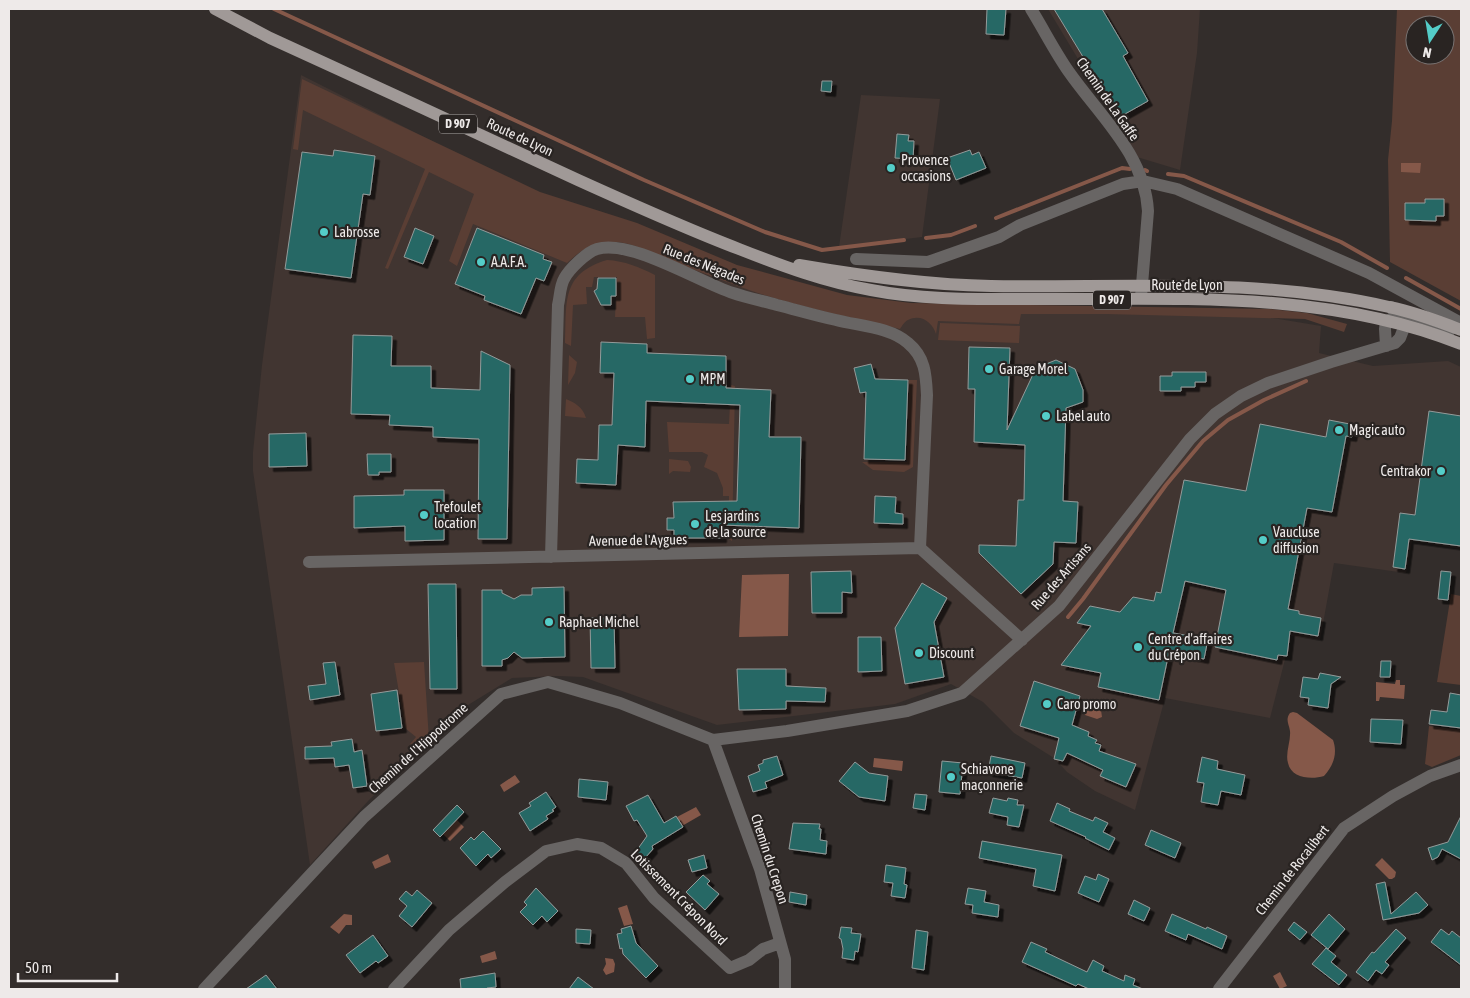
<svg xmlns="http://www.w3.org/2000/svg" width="1470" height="998" viewBox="0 0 1470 998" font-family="'Asap Condensed',sans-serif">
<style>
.built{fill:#413531}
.green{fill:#5a3e34;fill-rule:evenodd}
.water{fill:#855849}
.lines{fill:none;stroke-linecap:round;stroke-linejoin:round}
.stream{stroke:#855849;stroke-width:4}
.building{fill:#286765;stroke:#939b9a;filter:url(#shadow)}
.street{stroke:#686564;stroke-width:12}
.primary{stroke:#a09997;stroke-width:12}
.poi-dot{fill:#54cdc8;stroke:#292422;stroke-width:2}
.labels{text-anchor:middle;stroke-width:4.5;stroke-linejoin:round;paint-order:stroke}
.shield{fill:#292422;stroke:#b3afad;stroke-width:1}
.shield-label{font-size:12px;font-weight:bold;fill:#eeeae9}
.street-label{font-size:14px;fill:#eeeae9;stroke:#292422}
.poi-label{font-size:14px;fill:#eeeae9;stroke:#292422;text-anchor:start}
</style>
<defs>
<filter id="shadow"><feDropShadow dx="4.5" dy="4.5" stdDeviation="0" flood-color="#0009"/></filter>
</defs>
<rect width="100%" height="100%" fill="#332d2b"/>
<path class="built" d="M1048,9H1200L1197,53L1180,170L1137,157Z
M301,75L581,216L785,285L923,311L1248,314L1321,326L1319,353L1373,366L1448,361L1461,367V549L1412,541L1406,573L1334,563L1320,640L1291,636L1270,718L1165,698L1135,810L1095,791L1067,772L1054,758L1014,733L983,702L951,684L895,704L717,725L583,677L558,676L512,678L468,705L369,800L310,865L253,471V452L262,365Z
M861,95L940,99L922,237L839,247Z"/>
<path class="green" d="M1397,9H1461V301L1390,262L1388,160L1392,121ZM1415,25H1445V55H1415Z
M302,79L540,192L637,223L737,265L847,295L911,303L1269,309L1307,313L1347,324L1344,332L1305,319L1106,314H1021L1019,324L938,321L936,334C933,323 921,313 908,320C905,321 902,326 900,329C849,317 798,307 749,290C719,279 689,268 660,257C645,251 633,243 617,242C594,241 583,248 567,263L473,224L457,266L449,261L474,194L429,172L388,269L385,268L425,169L303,110L298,150L293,149Z
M607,260C625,261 639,267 655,275V338L647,339L645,317H615L617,277H594L592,287H586L587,304L573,305L571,346L565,343C567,303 560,274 607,260Z
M940,323L1020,326L1019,343L938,340Z
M569,355L577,362L575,373L568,385Z
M909,380H917L913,467L904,472L873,470L862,462H907Z
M731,385L735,386L732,541L729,539V496H723V488L717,473L704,467L708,455L702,452H669L667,422L729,424Z
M566,399C575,403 583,407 586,418L565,416Z
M669,459L688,461L691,467L690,472L673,471L669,474Z
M1451,594L1461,596V685L1437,682Z
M424,662L429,740L419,747L410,744L416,737L405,728L394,663Z
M1429,726L1461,730V755L1432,767L1425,764Z"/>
<path class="water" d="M1401,163H1421L1420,173L1401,172Z
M789,574L788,636L739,637L742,575Z
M1396,680H1400V685H1405L1404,699L1380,697L1379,701H1376V682L1395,684Z
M1085,706H1089L1101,710L1102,717L1097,719L1085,715L1083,710Z
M1293,712L1297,713L1333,740C1338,754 1333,766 1324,776C1311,780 1291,778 1288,763C1285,753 1291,741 1290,731C1289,724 1285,720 1290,713Z
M874,758L903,761L902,771L873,767Z
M515,775L520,782L504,792L500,785Z
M696,807L701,815L682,826L677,817Z
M457,820L464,827L450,841L443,834Z
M388,854L391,862L375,869L372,862Z
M1382,858L1396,872L1395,877L1392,879H1389L1375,865Z
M627,905L633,924L624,926L618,908Z
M344,914L352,915V925H346L339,934L330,927Z
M495,951L497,959L482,963L480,956Z
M605,958L613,959L615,964L614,972L606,975L603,970L606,964Z
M1280,972L1287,986L1280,989L1273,976Z"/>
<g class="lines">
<path class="stream" d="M274,9L644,180L765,232L822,250L904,240
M1145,170L1147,171
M1168,174L1184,176L1341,242L1387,268
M996,218L1122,168L1130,169
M926,238L951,235L975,226
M1406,278L1461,309
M1068,617L1083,599L1166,485L1203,441L1228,420L1264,400L1306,381"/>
</g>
<path class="building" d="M987,9H1006L1004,35L986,34Z
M1054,9H1102L1128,53L1123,56L1148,101L1116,119L1091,77L1094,75Z
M822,81H832L831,92L821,91Z
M897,134L909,135L908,141H914L913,159L895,158Z
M334,150L375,156L370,195L363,194L351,278L285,269L302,152L333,156Z
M970,150L972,155L979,152L986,168L956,180L947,158Z
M1425,199H1444V216H1436V221L1405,220V203H1425Z
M415,228L434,236L423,264L404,257Z
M477,228L544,255L543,259L552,262L544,281L536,278L521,314L484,300L485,296L455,284Z
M598,278H616V296H611V305H601L594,291L597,289Z
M353,335L392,336L391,366H431V388L480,390L481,351L510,365L507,539H478L479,439L433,437V427L389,425L390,415L351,414Z
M601,342L647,344V353L726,356V388L771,390L769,437H801L799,528L722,525V538H674V530H667V518H674L673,502L737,501L740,405L646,401L645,447L618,445L616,485L576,483L577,459L598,460L599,425H612L614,373H600Z
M969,347L1010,348L1007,430L1036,368L1056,360L1075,369L1083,390V402L1066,408L1063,501L1078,502L1076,543L1054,542L1053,564L1021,594L979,553V545L1016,546L1018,500H1024L1025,445L974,442L975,389H968Z
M871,364L875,379L908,380L905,460L864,459L866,392L860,393L854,368Z
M1172,372H1206V382H1195V387H1181V391H1160V376H1172Z
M1429,411L1461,416V546L1409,539L1405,569L1393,567L1400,513L1415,515Z
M1329,420L1355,425L1352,437L1346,436L1332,512L1307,508L1288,609L1299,611V614L1321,618L1318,636L1290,631L1287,656L1278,655L1277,660L1215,647L1226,590L1185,581L1173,633L1208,639L1204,659L1169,652L1159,700L1098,687L1101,673L1061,665L1091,626L1077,623L1090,606L1120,612L1133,597L1154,601L1156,592L1161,593L1184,480L1246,491L1260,424L1326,437Z
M306,433L307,466L269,467V434Z
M367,454H391V472H379V475H368Z
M404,490H444V540L405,541V526L354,528V496L404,495Z
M875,496L896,497L895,513L903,514V524L874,523Z
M851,571L852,593L842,592V613H812L811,572Z
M1441,571L1451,572L1448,600L1438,599Z
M922,583L947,598L934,622L944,677L905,684L895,628Z
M428,584H456L457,689H430Z
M564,587L565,657L522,658L514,652L508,658L502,660V666H482V590H502V593L514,599L521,595H532V588Z
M590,618H614L615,668H591Z
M858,637H881L882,671L858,672Z
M1381,661H1391L1390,677H1380Z
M335,662L340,695L310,700L308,686L326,684L323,663Z
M737,669H786V686L826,688L825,702L786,701V709L739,710Z
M1320,673L1341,677L1331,684L1328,708L1308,705L1309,698L1300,697L1303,677L1318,679Z
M1034,681L1080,696L1072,725L1089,732L1088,736L1097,740L1095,743L1101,745L1099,751L1136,764L1126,787L1100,776L1103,770L1067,753L1063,761L1054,759L1059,738L1020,726Z
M397,690L402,728L376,731L371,694Z
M1450,693L1461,695V728L1429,724L1431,710L1447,712Z
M1371,719L1403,720L1401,744L1370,742Z
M352,739L354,752L362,750L367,786L353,788L349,765L335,767L334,758L305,759V747L332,746L331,742Z
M777,756L783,775L765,782L767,788L753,792L748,776L760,771L758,765L763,763V760Z
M991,756L1025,763L1022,778L988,772Z
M1202,757L1218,761L1217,769L1245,775L1241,795L1221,791L1218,805L1201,802L1204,783L1197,782Z
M942,761L963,763L960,794L939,792Z
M855,762L869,773L888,776L885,801L859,797L839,781Z
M579,779L608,782L606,800L578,797Z
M546,792L556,807L552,810L554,811L546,816L548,819L530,831L519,813L531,806L529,803Z
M915,794L927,795L925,810L913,808Z
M648,795L664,823L676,816L683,827L652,846L653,849L645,858L639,853L632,857L647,836L637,820L634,821L626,806Z
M993,798L1007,801L1008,798L1018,800L1017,805H1024L1019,827L1007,825L1008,817L989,813Z
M1057,803L1070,809L1069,811L1093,821L1095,817L1108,823L1103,832L1115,838L1109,850L1085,838L1086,837L1050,821Z
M457,805L464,812L440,837L433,830Z
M1461,816V859L1442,849L1438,857L1432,860L1428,848L1448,842Z
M793,823L820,824L819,829H821L820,840L827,841L826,854L789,849Z
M1151,830L1181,843L1175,858L1145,845Z
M483,831L501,849L491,858L488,854L476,866L460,848L471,837L474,840Z
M982,841L1062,855L1055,891L1033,886L1036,869L979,858Z
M704,855L707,868L692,872L688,860Z
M886,865L906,868L904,884L907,885L905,898L891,896L893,883L884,882Z
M1098,874L1109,879L1099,902L1078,893L1085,876L1096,880Z
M703,875L710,881L707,884L719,894L705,910L686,892Z
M1385,882L1391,914L1416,892L1428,905L1419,913L1383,920L1376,884Z
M536,888L558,911L547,922L542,916L533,925L520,912L527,905L524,902Z
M968,888L986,891L984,902L999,905L998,917L972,913L973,905L965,904Z
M417,890L432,903L412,927L399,916L407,906L399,899L406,891L412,896Z
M790,892L807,895L806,905L789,902Z
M1134,900L1150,908L1144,921L1128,914Z
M1172,914L1206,929L1207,927L1227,936L1222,949L1188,934L1186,940L1165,931Z
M1329,914L1345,929L1328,949L1311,935Z
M1294,922L1307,932L1300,940L1288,930Z
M631,926L636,943L658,966L646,978L623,954L622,948L620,949L617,934L622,933L621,929Z
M841,927L852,928L851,933L861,934L858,952L855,951L854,960L842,958L843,949L841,939L839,938Z
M576,929L591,930L590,944L576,943Z
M1396,929L1406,938L1385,962L1389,965L1382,974L1376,970L1368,981L1356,972L1372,952L1374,953Z
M1441,929L1449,935L1452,931L1461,938V965L1431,942Z
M916,930L928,932L924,970L912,968Z
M373,935L388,956L378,963L376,961L360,973L346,955Z
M1031,942L1047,949L1045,952L1087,972L1093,960L1104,966L1102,971L1124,981L1125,975L1135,979L1133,985L1143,989H1089L1078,984L1076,986L1022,962Z
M1326,948L1336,956L1331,962L1347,975L1339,985L1312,964Z
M495,973L496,987L487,988V989H461L460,979Z
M266,975L277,989H246Z
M578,977L594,989H569Z"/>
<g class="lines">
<path class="street" d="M1031,9C1044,30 1055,52 1069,72C1099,115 1145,155 1148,211L1141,297
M856,259L928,262L999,237L1020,225L1123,184L1143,181L1177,189L1369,273L1461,323
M1386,346L1385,329L1386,321L1396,317H1400L1450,330
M551,557L558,305C560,297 560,286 564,279C569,269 587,252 597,249C631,239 699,282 733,293C748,298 763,301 777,305C797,310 817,316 836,320C859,326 890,327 908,343C925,357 926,374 927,395L920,548
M309,562L920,548L1022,640
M713,740L760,869L785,959V989
M204,989L364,817L501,694L548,682L620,703L713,740L787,731L907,711L962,693L1059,606L1190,439L1215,414L1241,396L1268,383L1331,362L1395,343L1400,338L1405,325L1391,307
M394,989L449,930L505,882L546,851L577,844L601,848L626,863L654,898L730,968L749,960L763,949L780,943
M1219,989L1344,828L1393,796L1430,776L1461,765"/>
<path class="primary" d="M215,9L270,38C373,85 475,132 578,180C631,204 684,228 739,249C782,266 825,282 871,290C922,300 975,299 1027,299C1172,300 1324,289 1461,344
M799,265C863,276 926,285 991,286C1124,288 1259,277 1389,307C1414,312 1438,321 1461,330"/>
</g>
<g class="poi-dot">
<circle cx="891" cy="168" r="5"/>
<circle cx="324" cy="232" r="5"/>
<circle cx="481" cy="262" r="5"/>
<circle cx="989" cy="369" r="5"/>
<circle cx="690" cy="379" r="5"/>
<circle cx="1046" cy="416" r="5"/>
<circle cx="1339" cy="430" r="5"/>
<circle cx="1441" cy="471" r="5"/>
<circle cx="424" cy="515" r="5"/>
<circle cx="695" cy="524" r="5"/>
<circle cx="1263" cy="540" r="5"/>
<circle cx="549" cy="622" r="5"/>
<circle cx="1138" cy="647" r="5"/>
<circle cx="919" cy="653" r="5"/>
<circle cx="1047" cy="704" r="5"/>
<circle cx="951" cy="777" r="5"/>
</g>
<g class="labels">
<g class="shield">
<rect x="439" y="114.5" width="38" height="19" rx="4"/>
<rect x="1093" y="290.5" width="38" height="19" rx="4"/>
</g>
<g class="shield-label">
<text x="458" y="128">D 907</text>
<text x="1112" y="304">D 907</text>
</g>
<g class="street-label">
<text transform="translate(1108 99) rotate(55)" y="5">Chemin de La Gaffe</text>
<text transform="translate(520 137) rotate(25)" y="5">Route de Lyon</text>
<text transform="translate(704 264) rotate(22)" y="5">Rue des Négades</text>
<text x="1187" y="290">Route de Lyon</text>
<text transform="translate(638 540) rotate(-1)" y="5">Avenue de l'Aygues</text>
<text transform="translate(1061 576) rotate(-49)" y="5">Rue des Artisans</text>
<text transform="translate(418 748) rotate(-42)" y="5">Chemin de l'Hippodrome</text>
<text transform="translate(770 859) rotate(72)" y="5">Chemin du Crepon</text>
<text transform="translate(1292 870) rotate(-52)" y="5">Chemin de Rocalibert</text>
<text transform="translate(679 897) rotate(45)" y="5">Lotissement Crépon Nord</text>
</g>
<g class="poi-label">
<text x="901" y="165">Provence<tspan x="901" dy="16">occasions</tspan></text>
<text x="334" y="237">Labrosse</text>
<text x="491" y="267">A.A.F.A.</text>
<text x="999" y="374">Garage Morel</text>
<text x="700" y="384">MPM</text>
<text x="1056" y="421">Label auto</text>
<text x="1349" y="435">Magic auto</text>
<text x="1431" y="476" text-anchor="end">Centrakor</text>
<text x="434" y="512">Trefoulet<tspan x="434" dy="16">location</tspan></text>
<text x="705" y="521">Les jardins<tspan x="705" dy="16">de la source</tspan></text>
<text x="1273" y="537">Vaucluse<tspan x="1273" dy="16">diffusion</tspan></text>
<text x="559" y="627">Raphael Michel</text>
<text x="1148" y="644">Centre d'affaires<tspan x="1148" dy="16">du Crépon</tspan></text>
<text x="929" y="658">Discount</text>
<text x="1057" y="709">Caro promo</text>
<text x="961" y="774">Schiavone<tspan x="961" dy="16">maçonnerie</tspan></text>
</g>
</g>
<rect width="1470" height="998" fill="none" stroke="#eeeae9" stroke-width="20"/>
<g transform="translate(1430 40) rotate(192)"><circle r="24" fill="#292422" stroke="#787372"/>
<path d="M0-4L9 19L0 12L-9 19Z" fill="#54cdc8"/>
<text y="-8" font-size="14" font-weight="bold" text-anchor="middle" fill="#eeeae9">N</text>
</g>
<path d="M18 973v8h99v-8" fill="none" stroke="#eeeae9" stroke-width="2.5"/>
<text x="25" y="973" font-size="15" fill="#eeeae9" stroke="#292422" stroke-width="4" paint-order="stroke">50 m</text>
</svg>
